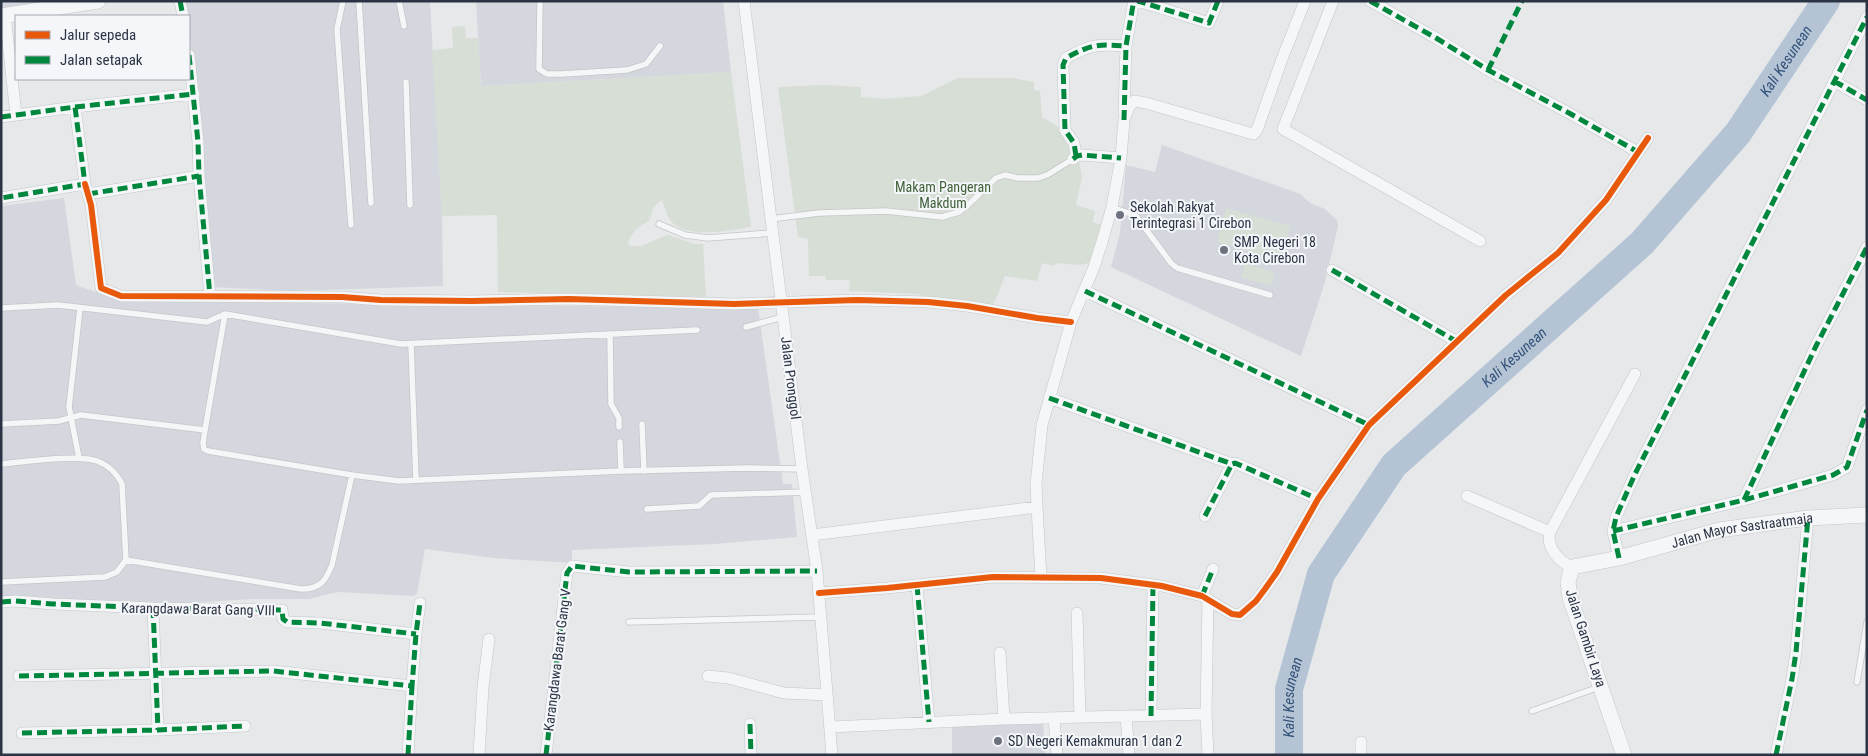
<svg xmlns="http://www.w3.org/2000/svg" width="1868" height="756" viewBox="0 0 1868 756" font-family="'Roboto Condensed',sans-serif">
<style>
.built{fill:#d4d7dd}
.green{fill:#d6ded6}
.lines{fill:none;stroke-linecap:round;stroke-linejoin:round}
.river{stroke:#b4c4d5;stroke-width:28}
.service-casing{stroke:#c4c6c8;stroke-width:7}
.minor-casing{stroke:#c4c6c8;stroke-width:12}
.tertiary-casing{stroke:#c4c6c8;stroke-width:16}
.service{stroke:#f5f6f7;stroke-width:5.5}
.minor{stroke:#f5f6f7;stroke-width:11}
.tertiary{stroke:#f5f6f7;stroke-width:15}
.quiet{stroke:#00873e;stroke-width:5;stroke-dasharray:10 5;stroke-linecap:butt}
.cycleway-casing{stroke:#f4f6f9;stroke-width:9}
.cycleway{stroke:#e8590c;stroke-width:6}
.poi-dot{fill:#6c737f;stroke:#f4f6f9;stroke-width:2}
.labels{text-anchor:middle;stroke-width:4;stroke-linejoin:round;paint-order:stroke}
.park-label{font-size:14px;fill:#3f6138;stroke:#f4f6f9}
.poi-label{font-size:14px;fill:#2b3445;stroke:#f4f6f9;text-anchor:start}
.street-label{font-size:14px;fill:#2b3445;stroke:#f4f6f9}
.water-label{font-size:15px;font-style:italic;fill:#34527a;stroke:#f4f6f9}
</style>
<rect width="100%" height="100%" fill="#e6e8ea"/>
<path class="built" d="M1,1H59L1,10Z
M184,1H430L442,216L443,286L293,291L212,287L195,79L189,31V16H187Z
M476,1H723L731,72L481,86Z
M1162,145L1300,194L1310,203L1325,209L1337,220L1338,226L1325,282L1301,356L1111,267L1120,233L1126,165L1155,172Z
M64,198L76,285L121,301L758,308L783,484H792L797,537L714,544L572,550V563L494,558L425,549L417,594L414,596L337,592L309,599H252L136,606L30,596L1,597V206Z
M1043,722L1045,755H952V727Z"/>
<path class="green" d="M465,26L466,38H478L481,86L731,72L751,227C730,230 687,240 671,221C666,215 666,207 661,200L654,207L649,221C639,226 633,231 628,242L630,246H641L668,235L694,244H703L706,297L498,292L497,215L442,216L432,50L453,48L452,27Z
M958,78H1012L1034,82V90L1040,91L1042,117L1060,128L1079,160L1082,177L1076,205L1095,211L1093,222L1101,225L1089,263L1079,265L1056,263L1054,266L1042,263L1037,281L1005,276L992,308L915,294L849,291L850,280H826V276H809L808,239L798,237L778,87L825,85L861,87V97L885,99L921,96Z
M1226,208L1290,226L1281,260L1217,242Z
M1245,264L1275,272L1272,285L1241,278Z"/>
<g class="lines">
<path class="river" id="s1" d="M1289,755V689L1321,574L1394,465L1642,243L1738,133L1826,1"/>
<defs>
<path id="service" d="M343,1L337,29L351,225
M359,1L371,203
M399,1L404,26
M540,1L539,69L547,74H562L627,70L646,64L660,46
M406,82L410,205
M1112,207L1136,216L1171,263L1177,268L1270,295
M770,219L819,213L886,211L942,217L959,212L968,205L996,178L1005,175L1018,178H1038L1047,175L1073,159
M659,224L685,235L708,238L772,233
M1,308L58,305L207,322L225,314L401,344L697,330
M746,327L783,317
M610,334L611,404L619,418V427
M411,344L416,480
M1,424L59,421L81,415L205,430L203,443L204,449L208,451L352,475L399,481L621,471L748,468L802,469
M642,424L644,471
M205,430L225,314
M620,442L621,471
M79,458L69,407L80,308
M1,464C23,462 79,454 97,461C108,465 117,474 122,484L126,560L117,572L105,577L1,582
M647,509L699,506L711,495L806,492
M126,560L301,589C320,589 325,582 332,565L352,475
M629,622L821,617
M1857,682L1867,622
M1532,711L1599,687"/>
<path id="minor" d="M180,1L183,16
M744,1L802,469L817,571L832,755
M1333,1L1283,129L1480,241
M1370,1L1436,38L1488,70L1569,113L1638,152
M5,15L16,115
M189,55L198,142L199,176L210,296
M1834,81L1867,100
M75,107L194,94
M1124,113L1126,46L1133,5L1138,1L1209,23L1218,1
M1,117L75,107L85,184L1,198
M1076,156L1074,143L1065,130L1063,65L1066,58C1092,44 1097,44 1126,46
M1073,159L1077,156L1082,155L1121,158
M85,184L91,205L101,288L121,296L342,297L381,300L472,301L569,299L734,304L857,300L928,302L967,306L1037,318L1071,322
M88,194L199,176
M1332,270L1456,341
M1085,291L1369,425
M1049,398L1232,464L1235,463L1318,499
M1467,496L1550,532
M1744,500L1816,346L1867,247
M1037,507L1041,577
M1205,516L1232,464
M1613,531L1744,500L1833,475L1847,467L1867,410
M812,535L1037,507L1036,484L1042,425L1071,322L1094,267L1102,242L1112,207L1121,158L1124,120L1129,107L1134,101L1146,103L1253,134L1257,130L1282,59L1305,1
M1619,558L1613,531L1616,517L1635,474L1867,17
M1572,567C1559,562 1546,547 1550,532L1635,374
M917,585L929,722
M819,593L887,588L993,577L1101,578L1162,586L1202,596L1232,614L1240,615L1256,601L1265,589L1277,572L1318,499L1369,425L1506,295L1558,253L1606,200L1648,138
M1202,596L1213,569
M1208,599L1206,714L1208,755
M1,602L15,601L53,604L153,608L282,610L283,619L287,622L320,623L416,634
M153,608L158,730
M1077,613L1080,718
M1000,653L1004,719
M19,676L273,671L412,686L416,634L420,603
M708,676L728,678L784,693L827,695
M1126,716L1129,755
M1151,716L1153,585
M1054,718L1057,755
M750,724L751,755
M831,727L1004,719L1206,714
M22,733L158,730L245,726
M1361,742V755
M408,755L412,686
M479,755L483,687L489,639
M546,755L567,573L572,566L629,572L817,571
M1776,755L1792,679L1796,652L1808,518"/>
<g id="tertiary">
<path d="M1,16L98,1"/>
<path id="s2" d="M1624,755L1570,598L1568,582L1572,567L1619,558L1719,530L1808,518L1867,515"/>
</g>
</defs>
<use href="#service" class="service-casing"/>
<use href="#minor" class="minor-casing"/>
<use href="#tertiary" class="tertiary-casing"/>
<use href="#service" class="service"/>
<use href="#minor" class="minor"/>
<use href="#tertiary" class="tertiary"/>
<path class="quiet" d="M180,1L183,16
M1370,1L1436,38L1488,70L1569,113L1638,152
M189,55L198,142L199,176L210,296
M1488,70L1522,1
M1834,81L1867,100
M75,107L194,94
M1,117L75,107L85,184L1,198
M1124,120L1126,46L1133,5L1138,1L1209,23L1218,1
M1076,156L1074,143L1065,130L1063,65L1066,58C1092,44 1097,44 1126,46
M1073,159L1077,156L1082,155L1121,158
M88,194L199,176
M1332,270L1456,341
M1085,291L1369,425
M1049,398L1232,464L1235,463L1318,499
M1744,500L1816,346L1867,247
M1205,516L1232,464
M1613,531L1744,500L1833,475L1847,467L1867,410
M1619,558L1613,531L1616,517L1635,474L1867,17
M917,585L929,722
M1202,596L1213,569
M1,602L15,601L53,604L153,608L282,610L283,619L287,622L320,623L416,634
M153,608L158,730
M19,676L273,671L412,686L416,634L420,603
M1151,716L1153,585
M750,724L751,755
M22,733L158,730L245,726
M408,755L412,686
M546,755L567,573L572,566L629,572L817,571
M1776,755L1792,679L1796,652L1808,518"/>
<defs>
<path id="cycleway" d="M85,184L91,205L101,288L121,296L342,297L381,300L472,301L569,299L734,304L857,300L928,302L967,306L1037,318L1071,322
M819,593L887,588L993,577L1101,578L1162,586L1202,596L1232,614L1240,615L1256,601L1265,589L1277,572L1318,499L1369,425L1506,295L1558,253L1606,200L1648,138"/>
</defs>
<use href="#cycleway" class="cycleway-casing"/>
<use href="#cycleway" class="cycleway"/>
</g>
<g class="poi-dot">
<circle cx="1120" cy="215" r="5"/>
<circle cx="1224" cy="250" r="5"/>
<circle cx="998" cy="741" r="5"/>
</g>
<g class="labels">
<g class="park-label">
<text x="943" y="192">Makam Pangeran<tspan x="943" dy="16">Makdum</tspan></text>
</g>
<g class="poi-label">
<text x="1130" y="212">Sekolah Rakyat<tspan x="1130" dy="16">Terintegrasi 1 Cirebon</tspan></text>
<text x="1234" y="247">SMP Negeri 18<tspan x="1234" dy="16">Kota Cirebon</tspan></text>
<text x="1008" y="746">SD Negeri Kemakmuran 1 dan 2</text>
</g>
<g class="street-label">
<text transform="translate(791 378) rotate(83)" y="5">Jalan Pronggol</text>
<text dy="5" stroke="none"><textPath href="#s2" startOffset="372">Jalan Mayor Sastraatmaja</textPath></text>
<text transform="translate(198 609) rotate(1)" y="5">Karangdawa Barat Gang VIII</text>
<text transform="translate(1586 638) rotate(72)" y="5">Jalan Gambir Laya</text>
<text transform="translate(557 660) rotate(-83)" y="5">Karangdawa Barat Gang V</text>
</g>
<g class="water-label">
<text dy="5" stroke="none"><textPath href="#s1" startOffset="882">Kali Kesunean</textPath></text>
<text dy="5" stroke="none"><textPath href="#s1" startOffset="478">Kali Kesunean</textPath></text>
<text dy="5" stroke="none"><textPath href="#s1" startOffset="58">Kali Kesunean</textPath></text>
</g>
</g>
<rect width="1868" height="756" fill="none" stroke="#2b3445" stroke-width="5"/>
<rect x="15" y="15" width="175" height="65" fill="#f4f6f9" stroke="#a4a8b1"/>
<rect x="25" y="31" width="25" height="8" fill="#e8590c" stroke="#a4a8b1"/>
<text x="60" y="40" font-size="15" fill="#2b3445">Jalur sepeda</text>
<rect x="25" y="56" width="25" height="8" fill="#00873e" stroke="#a4a8b1"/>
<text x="60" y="65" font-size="15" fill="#2b3445">Jalan setapak</text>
</svg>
